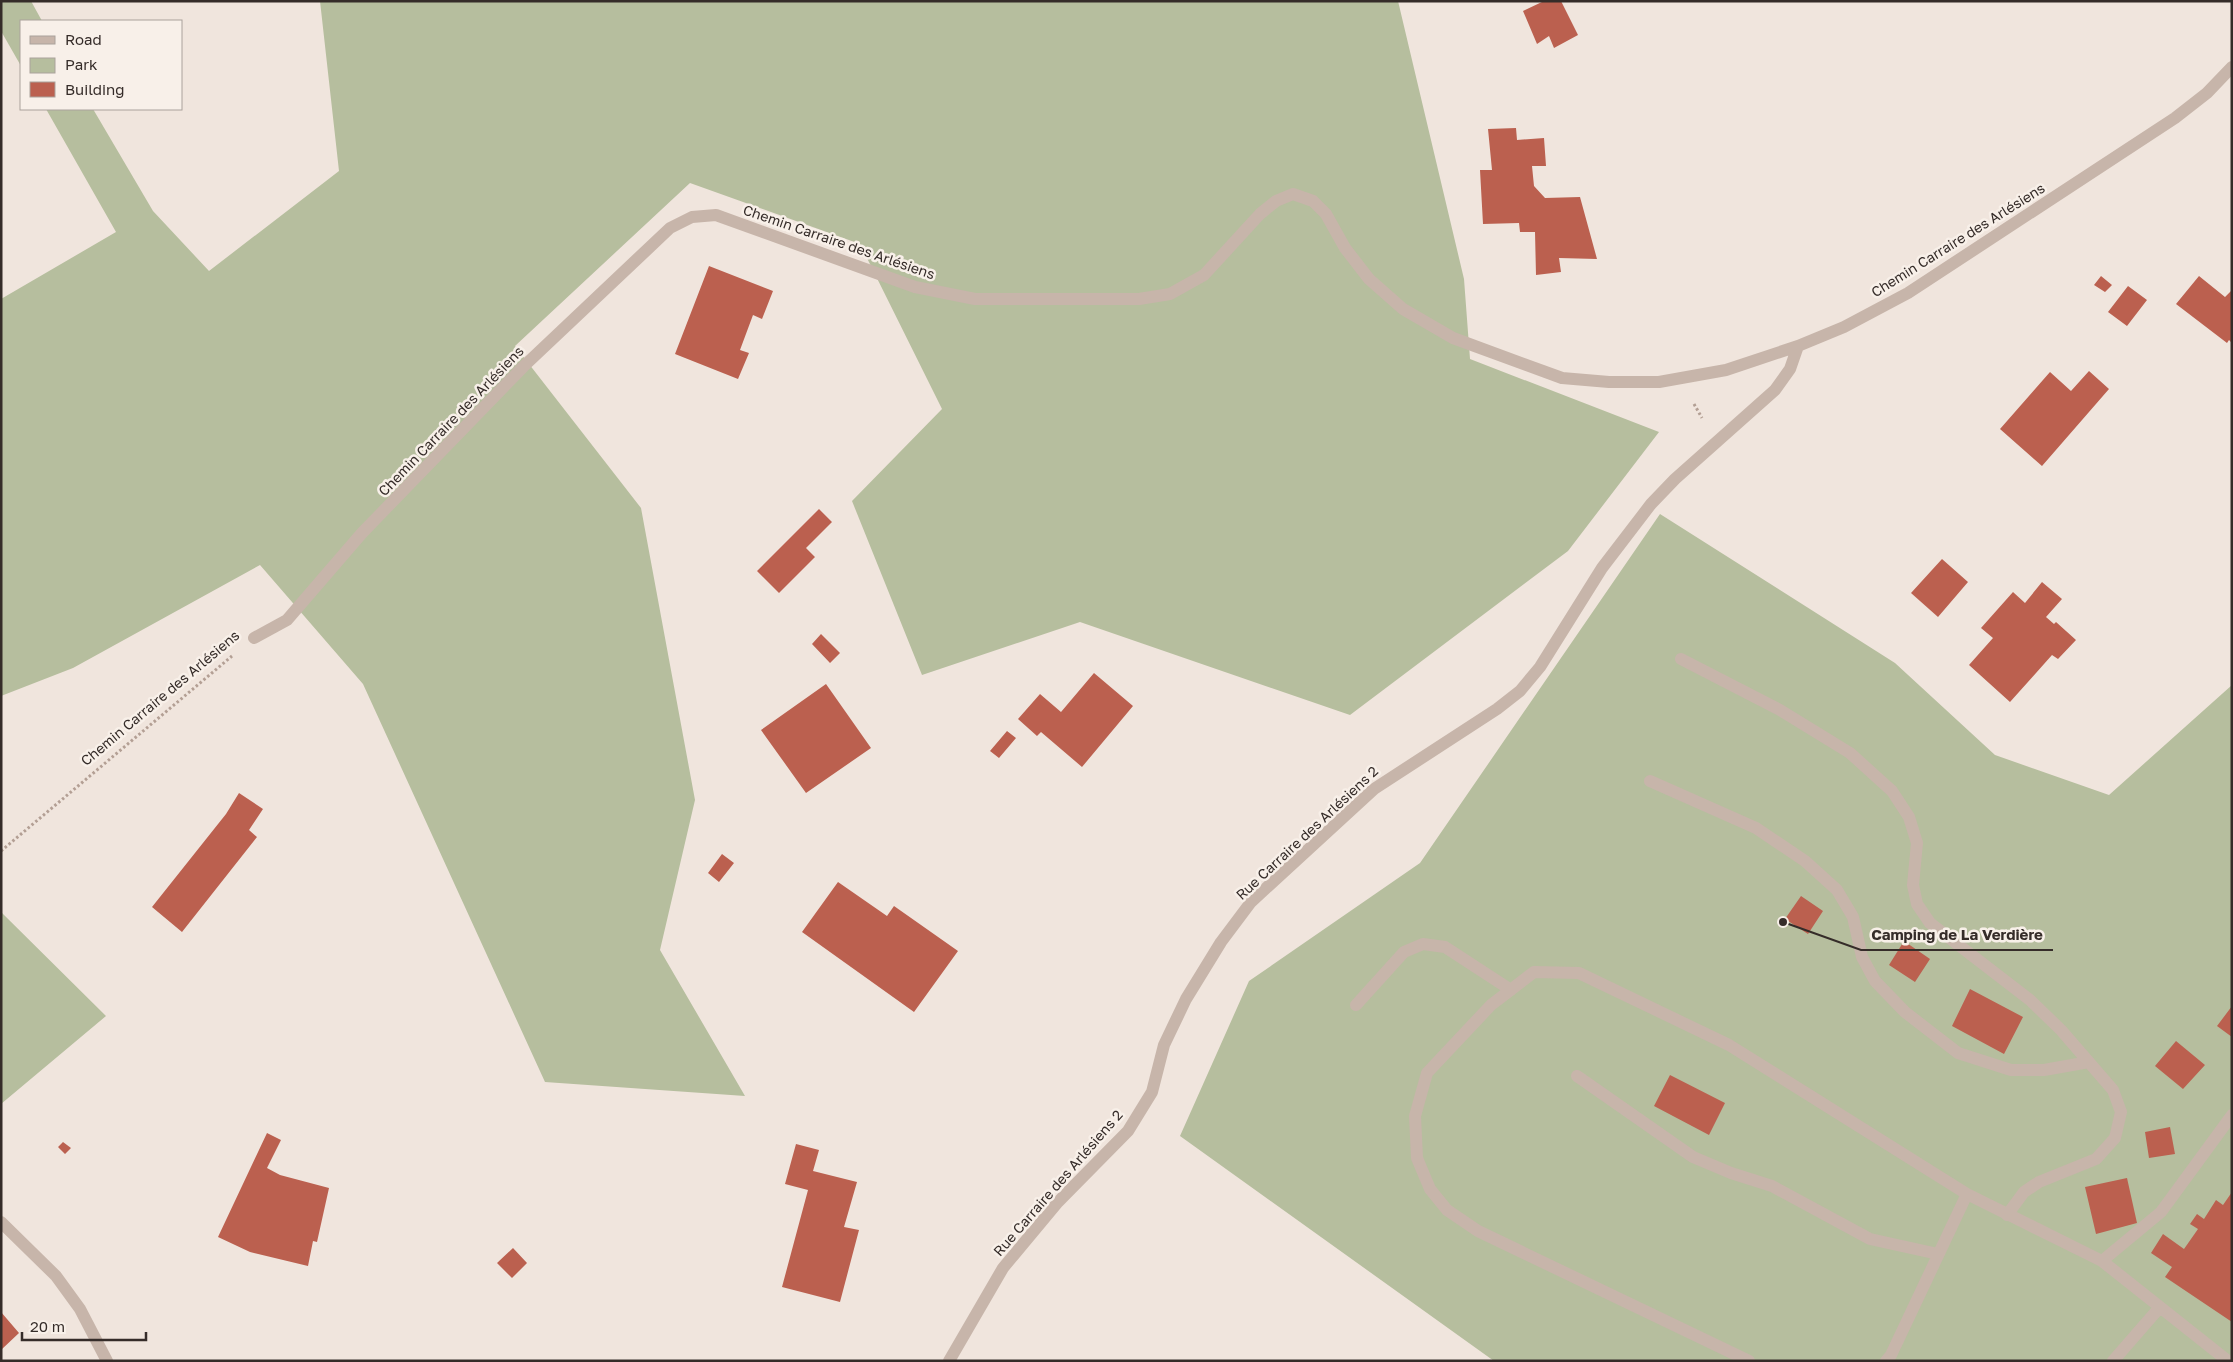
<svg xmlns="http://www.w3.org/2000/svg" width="2233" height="1362" viewBox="0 0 2233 1362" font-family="'Golos Text',sans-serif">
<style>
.green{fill:#b6be9e}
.building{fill:#bb604f}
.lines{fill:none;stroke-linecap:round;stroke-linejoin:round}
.path{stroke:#b39f94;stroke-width:3;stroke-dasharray:2.5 2.5;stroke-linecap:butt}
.lane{stroke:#c7b5aa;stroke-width:12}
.street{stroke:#c7b5aa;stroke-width:12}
.labels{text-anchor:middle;stroke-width:5;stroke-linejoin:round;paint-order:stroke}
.street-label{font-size:14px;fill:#352c29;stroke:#f8f0e9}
.leader{fill:none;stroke:#352c29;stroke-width:2}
.callout-dot{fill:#352c29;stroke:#f8f0e9;stroke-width:2}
.callout-label{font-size:15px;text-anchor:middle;font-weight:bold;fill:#352c29;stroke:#f8f0e9;stroke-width:5;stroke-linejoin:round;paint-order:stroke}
</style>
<rect width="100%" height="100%" fill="#f0e5dd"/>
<path class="green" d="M1,1H31L42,21H21V66L1,31Z
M320,1H1398L1464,279L1470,359L1659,432L1568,551L1350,715L1080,622L922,675L852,501L942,409L860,244L690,183L515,346L641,508L695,800L660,950L745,1096L545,1082L363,684L260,565L73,668L1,696V299L116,232L46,109H93L153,211L209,271L339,171Z
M1660,514L1895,663L1995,755L2109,795L2232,685V1361H1494L1180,1136L1249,981L1420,863Z
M1,912L106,1016L1,1104Z"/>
<path class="building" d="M1544,1H1561L1578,35L1554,48L1549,36L1537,44L1523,11Z
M1516,128L1517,140L1544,138L1546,166H1532L1534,186L1545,198L1580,197L1597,259L1559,258L1561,272L1536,275L1535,232H1520L1519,223L1483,224L1480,170H1492L1488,129Z
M709,266L773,291L762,319L753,315L740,350L749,353L738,379L675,354Z
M2101,276L2112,285L2105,292L2094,285Z
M2199,276L2225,297L2232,290V343L2229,340L2227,343L2176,304Z
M2128,286L2147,300L2127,326L2108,312Z
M2089,371L2109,389L2042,466L2000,429L2050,372L2071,391Z
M819,509L832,522L806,548L815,557L779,593L757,571Z
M1942,559L1968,582L1938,617L1911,593Z
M2042,582L2062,599L2046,617L2054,624L2056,622L2076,640L2058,659L2052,655L2010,702L1969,665L1993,638L1981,628L2013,592L2025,603Z
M821,634L840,653L830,663L812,644Z
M1094,673L1133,706L1082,767L1041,732L1037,736L1018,719L1040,694L1061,712Z
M826,684L871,748L806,793L761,730Z
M1007,731L1016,738L999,758L990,751Z
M239,793L263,809L249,830L257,837L182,932L152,907L226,814Z
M722,854L734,863L719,882L708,873Z
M838,882L887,916L894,906L958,951L914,1012L802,932Z
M1801,896L1823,911L1808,934L1785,919Z
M1904,941L1930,959L1915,982L1889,965Z
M1970,989L2023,1017L2004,1054L1952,1026Z
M2232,1006V1037L2217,1026Z
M2176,1041L2205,1065L2183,1089L2155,1066Z
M1670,1075L1725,1103L1709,1135L1654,1106Z
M2170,1127L2175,1154L2149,1158L2145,1132Z
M267,1133L281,1140L267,1168L280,1175L329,1188L317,1242L313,1241L308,1266L250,1252L218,1237Z
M63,1142L71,1148L65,1154L58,1147Z
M796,1144L819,1150L813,1171L857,1182L844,1227L859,1230L840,1302L782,1287L808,1190L785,1184Z
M2127,1178L2137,1223L2096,1234L2085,1187Z
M2232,1192V1322L2165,1277L2172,1267L2151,1253L2163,1234L2184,1249L2198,1229L2190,1224L2197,1214L2204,1219L2216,1200L2223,1205Z
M513,1248L527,1263L512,1278L497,1263Z
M1,1312L19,1333L1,1350Z"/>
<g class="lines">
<path class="path" d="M1694,404L1702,418
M1,851L232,656"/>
<path class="lane" d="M1681,659L1780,710L1850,753L1892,791L1909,817L1917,843L1913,885L1917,904L1930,923L2030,1000L2061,1030L2113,1090L2121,1112L2115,1138L2096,1159L2039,1182L2024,1192L2007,1215
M1650,781L1756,828L1805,861L1837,890L1853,917L1862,957L1875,981L1905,1012L1958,1053L2011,1070H2044L2089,1062
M1356,1005L1404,952L1423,944L1445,947L1511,990
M1577,1076L1693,1157L1731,1173L1772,1186L1870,1239L1938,1254
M2102,1261L2161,1212L2232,1115
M1749,1361L1478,1231L1447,1210L1430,1189L1417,1158L1415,1116L1427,1073L1491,1005L1534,972L1579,973L1729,1045L1967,1194L2102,1261L2228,1361
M1886,1361L1891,1355L1967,1194
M2113,1361L2160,1307"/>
<path class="street" d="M254,638L287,620L362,533L524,366L670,228L692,217L716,215L915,287L975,299H1139L1170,294L1204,275L1260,214L1276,201L1293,194L1313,201L1326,214L1345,248L1369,279L1403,309L1453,338L1562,378L1609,382H1659L1726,370L1798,346L1844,327L1908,293L2175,118L2207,93L2232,67
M1,1222L56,1276L80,1309L107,1361
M949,1361L1003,1268L1058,1202L1128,1131L1152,1092L1164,1045L1186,999L1221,942L1251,902L1374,789L1497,709L1520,691L1540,667L1602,568L1651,504L1675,479L1775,390L1790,369L1798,346"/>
</g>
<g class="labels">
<g class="street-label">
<text transform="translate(1958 240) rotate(-32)" y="5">Chemin Carraire des Arlésiens</text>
<text transform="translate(839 242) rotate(19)" y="5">Chemin Carraire des Arlésiens</text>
<text transform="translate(451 421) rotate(-46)" y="5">Chemin Carraire des Arlésiens</text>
<text transform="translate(160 698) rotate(-40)" y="5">Chemin Carraire des Arlésiens</text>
<text transform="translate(1307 833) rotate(-43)" y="5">Rue Carraire des Arlésiens 2</text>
<text transform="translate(1058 1183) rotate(-49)" y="5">Rue Carraire des Arlésiens 2</text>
</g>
</g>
<path class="leader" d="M1783 922L1861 950H2053"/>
<circle class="callout-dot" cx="1783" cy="922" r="5"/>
<g class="callout-label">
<text x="1957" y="940">Camping de La Verdière</text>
</g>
<rect width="2233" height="1362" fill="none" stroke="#352c29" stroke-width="5"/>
<rect x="20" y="20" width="162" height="90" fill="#f8f0e9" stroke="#aaa29c"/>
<rect x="30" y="36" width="25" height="8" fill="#c7b5aa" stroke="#aaa29c"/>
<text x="65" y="45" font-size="15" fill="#352c29">Road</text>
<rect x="30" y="58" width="25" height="15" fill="#b6be9e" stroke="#aaa29c"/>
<text x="65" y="70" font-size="15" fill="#352c29">Park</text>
<rect x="30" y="82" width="25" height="15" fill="#bb604f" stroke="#aaa29c"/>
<text x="65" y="95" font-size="15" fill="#352c29">Building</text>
<path d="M22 1332v8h124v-8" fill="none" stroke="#352c29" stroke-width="2.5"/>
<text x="30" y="1332" font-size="15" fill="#352c29" stroke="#f8f0e9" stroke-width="4" paint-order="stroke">20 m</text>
</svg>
